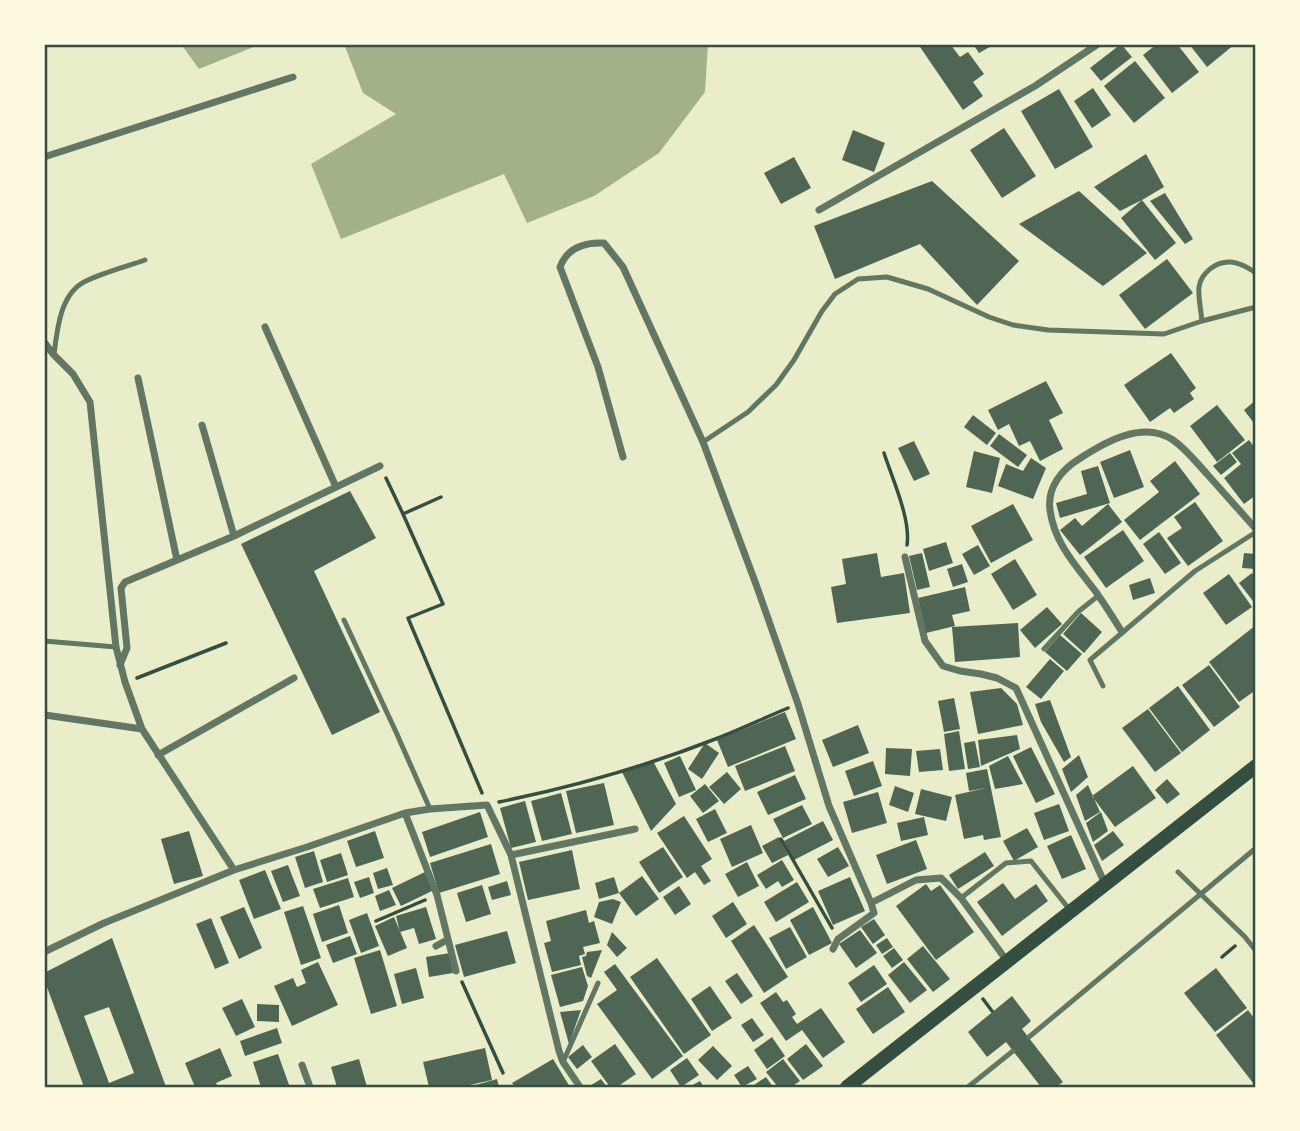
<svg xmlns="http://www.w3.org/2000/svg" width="1300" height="1131" viewBox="0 0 1300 1131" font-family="'Open Sans',sans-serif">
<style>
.water{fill:#a3b18a}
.building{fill:#4f6655;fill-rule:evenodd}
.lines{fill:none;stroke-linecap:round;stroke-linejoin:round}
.path{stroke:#344e41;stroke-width:3.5}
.service{stroke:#617663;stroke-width:5}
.minor{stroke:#617663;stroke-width:7}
.secondary{stroke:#344e41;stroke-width:14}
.neatline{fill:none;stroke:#344e41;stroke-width:2.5}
</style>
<rect width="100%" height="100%" fill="#e9edc9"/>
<path class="water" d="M181,44H261L199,69Z
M344,44H708L705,92L659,153L594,196L527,223L504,174L341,239L311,164L396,114L363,93Z"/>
<path class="building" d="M918,44H950L960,57L968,52L984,74L973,82L983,96L963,110Z
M973,44H995L979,53Z
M1121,44L1132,57L1101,81L1090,68Z
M1157,44H1177L1199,72L1172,93L1143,55Z
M1189,44H1235L1207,67Z
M1135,61L1165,98L1134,123L1104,86Z
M1093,88L1111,115L1092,128L1074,101Z
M1059,89L1093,147L1055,169L1021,111Z
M1004,128L1036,176L1002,198L970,150Z
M853,130L885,143L874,172L842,160Z
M1146,154L1164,187L1142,200L1176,243L1155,260L1121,218L1142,200L1120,211L1094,187Z
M794,157L811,188L781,204L764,173Z
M932,181L1019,261L977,305L920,244L835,279L814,226Z
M1079,191L1147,253L1103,286L1019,224Z
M1165,193L1193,239L1185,244L1150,201Z
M1167,259L1193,293L1145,329L1119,295Z
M1171,353L1196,388L1190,393L1194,399L1174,413L1170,408L1150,422L1124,385Z
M1046,381L1063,413L1049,420L1063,449L1040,461L1030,441L1019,446L1009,424L998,430L988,410Z
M1256,400V426L1244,410Z
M1217,405L1245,440L1217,462L1190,426Z
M973,415L996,433L987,445L964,427Z
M999,434L1027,455L1018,467L990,446Z
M1249,440L1256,449V495L1244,504L1224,478L1241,464L1232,453Z
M914,441L930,474L914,481L898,448Z
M1130,450L1144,487L1114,498L1100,462Z
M974,451L1000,458L992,493L966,487Z
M1230,453L1237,462L1221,475L1213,466Z
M1031,458L1046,468L1033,499L998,486L1006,464L1023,471Z
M1175,461L1200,494L1140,540L1124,520L1159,492L1150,481Z
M1098,466L1110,503L1060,518L1056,503L1087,494L1081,471Z
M350,491L376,538L314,571L380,712L332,735L241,544Z
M1195,502L1223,541L1188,566L1167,538L1182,528L1174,517Z
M1013,504L1033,540L991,563L971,526Z
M1108,504L1122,522L1080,555L1060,530L1075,518L1082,526Z
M1123,530L1144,561L1106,588L1084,557Z
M1159,532L1181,563L1165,574L1143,544Z
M946,542L953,563L929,571L923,549Z
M978,545L990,566L974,575L962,554Z
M877,553L881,577L904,573L910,613L837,623L831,587L846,584L842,559Z
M922,553L930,587L917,590L909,556Z
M1244,553L1256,554V569L1242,568Z
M1015,559L1037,595L1013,610L991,574Z
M962,564L968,582L953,587L947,569Z
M1252,573L1256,579V605L1239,583Z
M1229,574L1252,607L1226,625L1203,593Z
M1150,578L1155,593L1133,600L1129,585Z
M965,587L970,611L952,615L955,626L926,633L918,598Z
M1047,607L1062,624L1035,648L1020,630Z
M1081,613L1102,632L1084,653L1063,634Z
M1018,623L1020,657L955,662L952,627Z
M1256,625V690L1239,702L1209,662Z
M1060,635L1082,654L1067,671L1045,652Z
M1050,659L1064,671L1041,699L1026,687Z
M1209,665L1240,707L1214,727L1182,685Z
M1178,686L1210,730L1182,752L1149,708Z
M1001,688L1017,704L1023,725L978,734L970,692Z
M954,698L960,729L944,732L938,701Z
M1050,700L1071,757L1064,762L1041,722L1035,704Z
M1148,709L1181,753L1155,772L1122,728Z
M785,712L796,739L728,767L717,740Z
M858,725L869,753L833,767L822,740Z
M959,731L965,769L949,771L944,734Z
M1017,735L1020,749L981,766L978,740Z
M975,741L980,767L968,769L964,743Z
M705,743L719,753L702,779L688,769Z
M785,746L795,771L745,791L735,766Z
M1031,747L1055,794L1036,803L1013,756Z
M886,748L912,749L910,776L885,774Z
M940,749L943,770L919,772L916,751Z
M1079,755L1088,777L1071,792L1062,769Z
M680,756L696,790L679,797L664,763Z
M1008,756L1023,784L995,789L989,766Z
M653,761L676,804L651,831L622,772Z
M873,761L882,786L854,796L845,771Z
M1133,766L1156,798L1115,827L1092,796Z
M987,769L1001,837L984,840L983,835L964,839L955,795L986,788L969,791L966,773Z
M727,772L741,789L724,804L709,787Z
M795,775L806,799L768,815L757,792Z
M1167,779L1180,794L1167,804L1155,790Z
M604,783L614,825L576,833L566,791Z
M705,784L719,801L703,813L690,796Z
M1088,785L1100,812L1085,821L1076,795Z
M895,786L914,793L908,812L889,805Z
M921,789L952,797L946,821L915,814Z
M878,792L887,823L852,833L843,802Z
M561,793L572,834L542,841L531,801Z
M525,801L536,842L511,848L500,808Z
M1059,804L1069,831L1044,840L1034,813Z
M802,805L812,824L783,838L773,819Z
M715,809L727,833L708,842L696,819Z
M480,812L488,837L430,857L422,832Z
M1101,812L1108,831L1093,842L1086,823Z
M684,816L712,859L701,866L711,881L704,885L695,872L687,878L657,833Z
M924,817L928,835L901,841L897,823Z
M823,821L833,840L794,860L784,841Z
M751,825L763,853L732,867L720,839Z
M1027,828L1038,847L1014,861L1003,841Z
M189,831L203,876L174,884L161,839Z
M375,831L384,858L356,867L347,841Z
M1113,831L1124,845L1102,861L1094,845Z
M1071,835L1086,869L1062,879L1047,846Z
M779,837L788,855L772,863L762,846Z
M916,840L927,869L887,884L876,855Z
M491,844L500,874L439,893L430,863Z
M663,847L683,877L659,893L639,862Z
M838,847L849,866L828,877L817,859Z
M572,850L580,889L528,900L519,862Z
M314,851L323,882L305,888L295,857Z
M985,852L994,866L958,889L949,875Z
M341,853L348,875L327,882L320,860Z
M782,860L794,880L782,887L778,881L766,889L757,875Z
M747,862L759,886L738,897L725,874Z
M288,865L300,896L283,902L271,871Z
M387,868L393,885L378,889L373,873Z
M265,870L281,909L254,919L239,880Z
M425,872L434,890L401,906L392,888Z
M642,876L659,899L636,916L619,893Z
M369,877L374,893L360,898L354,882Z
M614,877L619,893L599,899L595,883Z
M850,877L865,911L833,925L818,891Z
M348,878L354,897L320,908L313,889Z
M507,881L511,895L492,900L488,887Z
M797,882L809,902L776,922L764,902Z
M1003,883L1015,899L1036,884L1048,901L1002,936L977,902Z
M926,884L931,891L940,885L974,932L936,960L896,906Z
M482,885L491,914L466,922L457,893Z
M679,886L691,904L675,915L663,897Z
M389,890L396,905L380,911L375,896Z
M613,899L621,902L612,924L594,917L599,902Z
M733,902L747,924L726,938L712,916Z
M339,905L348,933L322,942L313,914Z
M303,906L321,958L301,965L284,912Z
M244,907L262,948L239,959L220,917Z
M426,907L436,939L419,944L414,928L400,932L396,916Z
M813,907L832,943L809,955L790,920Z
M586,910L589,923L594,921L600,943L583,947L585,954L579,956L581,965L552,972L544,943L551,941L546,921Z
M367,913L379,946L361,953L349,920Z
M394,917L407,948L388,956L375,926Z
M211,918L229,963L215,969L196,924Z
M874,919L885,935L873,944L861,927Z
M754,925L788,977L764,993L731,941Z
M790,927L807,957L786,969L769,938Z
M860,930L877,953L856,968L839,944Z
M507,931L516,963L464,977L455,945Z
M612,932L627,948L617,957L607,945Z
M350,936L357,954L333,963L326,945Z
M112,938L166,1087H84L44,979V973ZM109,1007L134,1073L109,1083L84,1016Z
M887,938L893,947L882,954L876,945Z
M923,946L950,979L933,992L907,959Z
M894,948L903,960L892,968L883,956Z
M380,950L397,1006L371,1014L354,958Z
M602,950L591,978L587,976L582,957L586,956L587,952Z
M450,953L453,973L429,977L426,957Z
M657,958L711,1035L684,1054L630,977Z
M318,962L338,1005L292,1026L274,986L293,978L297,987L306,983L301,970Z
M904,962L927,990L910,1003L888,975Z
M615,964L683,1056L652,1079L597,1004L617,990L604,972Z
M874,965L887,984L861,1002L848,983Z
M582,967L588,986L583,1001L560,1007L551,975Z
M416,968L424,998L402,1004L394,974Z
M1216,968L1247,1008L1215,1032L1184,993Z
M737,973L753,996L741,1004L725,981Z
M710,986L732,1018L712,1031L691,999Z
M888,987L905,1012L873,1034L856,1009Z
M776,992L783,1002L787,1000L796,1014L792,1017L797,1024L821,1008L845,1042L823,1058L802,1030L786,1041L760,1003Z
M1012,996L1031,1021L1022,1029L1063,1082L1056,1087H1041L1006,1042L987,1057L968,1032Z
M242,999L255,1027L236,1036L222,1008Z
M257,1004L279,1005V1022L257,1021Z
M581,1010L569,1044L560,1012Z
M1248,1010L1256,1021V1087L1216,1035Z
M752,1018L764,1035L753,1042L741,1025Z
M277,1028L282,1043L245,1056L240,1041Z
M772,1037L785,1056L767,1069L754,1050Z
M615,1044L636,1074L617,1087H610L591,1061Z
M806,1044L823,1066L803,1080L787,1059Z
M583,1045L592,1057L577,1069L568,1057Z
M713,1046L732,1066L717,1080L698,1060Z
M220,1048L232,1076L216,1083L218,1087H195L185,1063Z
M485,1048L492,1080L461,1087H429L423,1062Z
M278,1054L289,1085L282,1087H261L253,1062Z
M687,1058L699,1075L681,1087L670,1070Z
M359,1059L367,1087H337L331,1067Z
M553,1059L570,1087H515L512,1083Z
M783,1059L800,1081L791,1087H778L766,1072Z
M748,1066L757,1079L742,1087L734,1075Z
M766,1077L773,1087H751Z
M497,1079L499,1087H472V1086Z
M601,1079L607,1087H588Z
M700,1081L704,1087H689Z"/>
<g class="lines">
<path class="path" d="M884,453C892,478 911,519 907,545
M386,478L403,514L441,497
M403,514L443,604L408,618L482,793
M137,678L226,643
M499,802C573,787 647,766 718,738C741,729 764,718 788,708
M781,839L832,928
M1256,908V910
M376,921L425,900
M1222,957L1235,946
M462,982L503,1073
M983,999L992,1011"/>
<path class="service" d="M1202,321C1201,310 1198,298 1199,287C1201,273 1216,261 1231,262C1240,263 1249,268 1256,273
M54,355C57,330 60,293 86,281C104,272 125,267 145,260
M703,442L748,412L776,385L794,360L822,311L835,294L858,279L887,277L928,289L989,317L1013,325L1048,330L1164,334L1202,321L1256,307
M344,620L396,732L430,809
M44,641L116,647
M1044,649L1079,611L1098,596
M1103,686L1090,660L1195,571L1256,532
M1178,872L1245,937L1256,951
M961,898L1006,863L1031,861L1069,909
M1029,1037L1256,848
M563,1062L598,983
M968,1087L1013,1051"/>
<path class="minor" d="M44,157L293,77
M819,210L1035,86L1098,44
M265,327L336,487
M44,342L54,355L73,374L90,402L116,647L125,682L142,729L234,870
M138,378L177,560
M202,425L234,536
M623,457L598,367L560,267C567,248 585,242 604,243L623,267L703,442L757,587L798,704L829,806L871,903
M905,557L925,641L943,666L960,671L981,674L997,678L1016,688L1105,884
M1122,632C1114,619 1105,605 1096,592C1077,567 1054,543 1050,510C1047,488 1061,470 1079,459C1105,442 1143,420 1173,440C1186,449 1196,462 1207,474C1223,492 1240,511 1256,529
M120,665L127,648L121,588L125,582L234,536L380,466
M44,716L45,715L142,729
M158,755L294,678
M405,813L437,895L456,971
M511,855L635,829
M436,946L447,940
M833,949L838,939L874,913L871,903L916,880L941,878L961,898L1007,961
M44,952L104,923L234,870L307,847L405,813L430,809L487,805L511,855L559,1051L563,1062L580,1087
M302,1065L310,1087"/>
<path class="secondary" d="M847,1087L1256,766"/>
</g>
<rect width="1300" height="1131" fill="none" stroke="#fefae0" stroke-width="91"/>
<rect x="46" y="46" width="1208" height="1040" class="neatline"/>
</svg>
